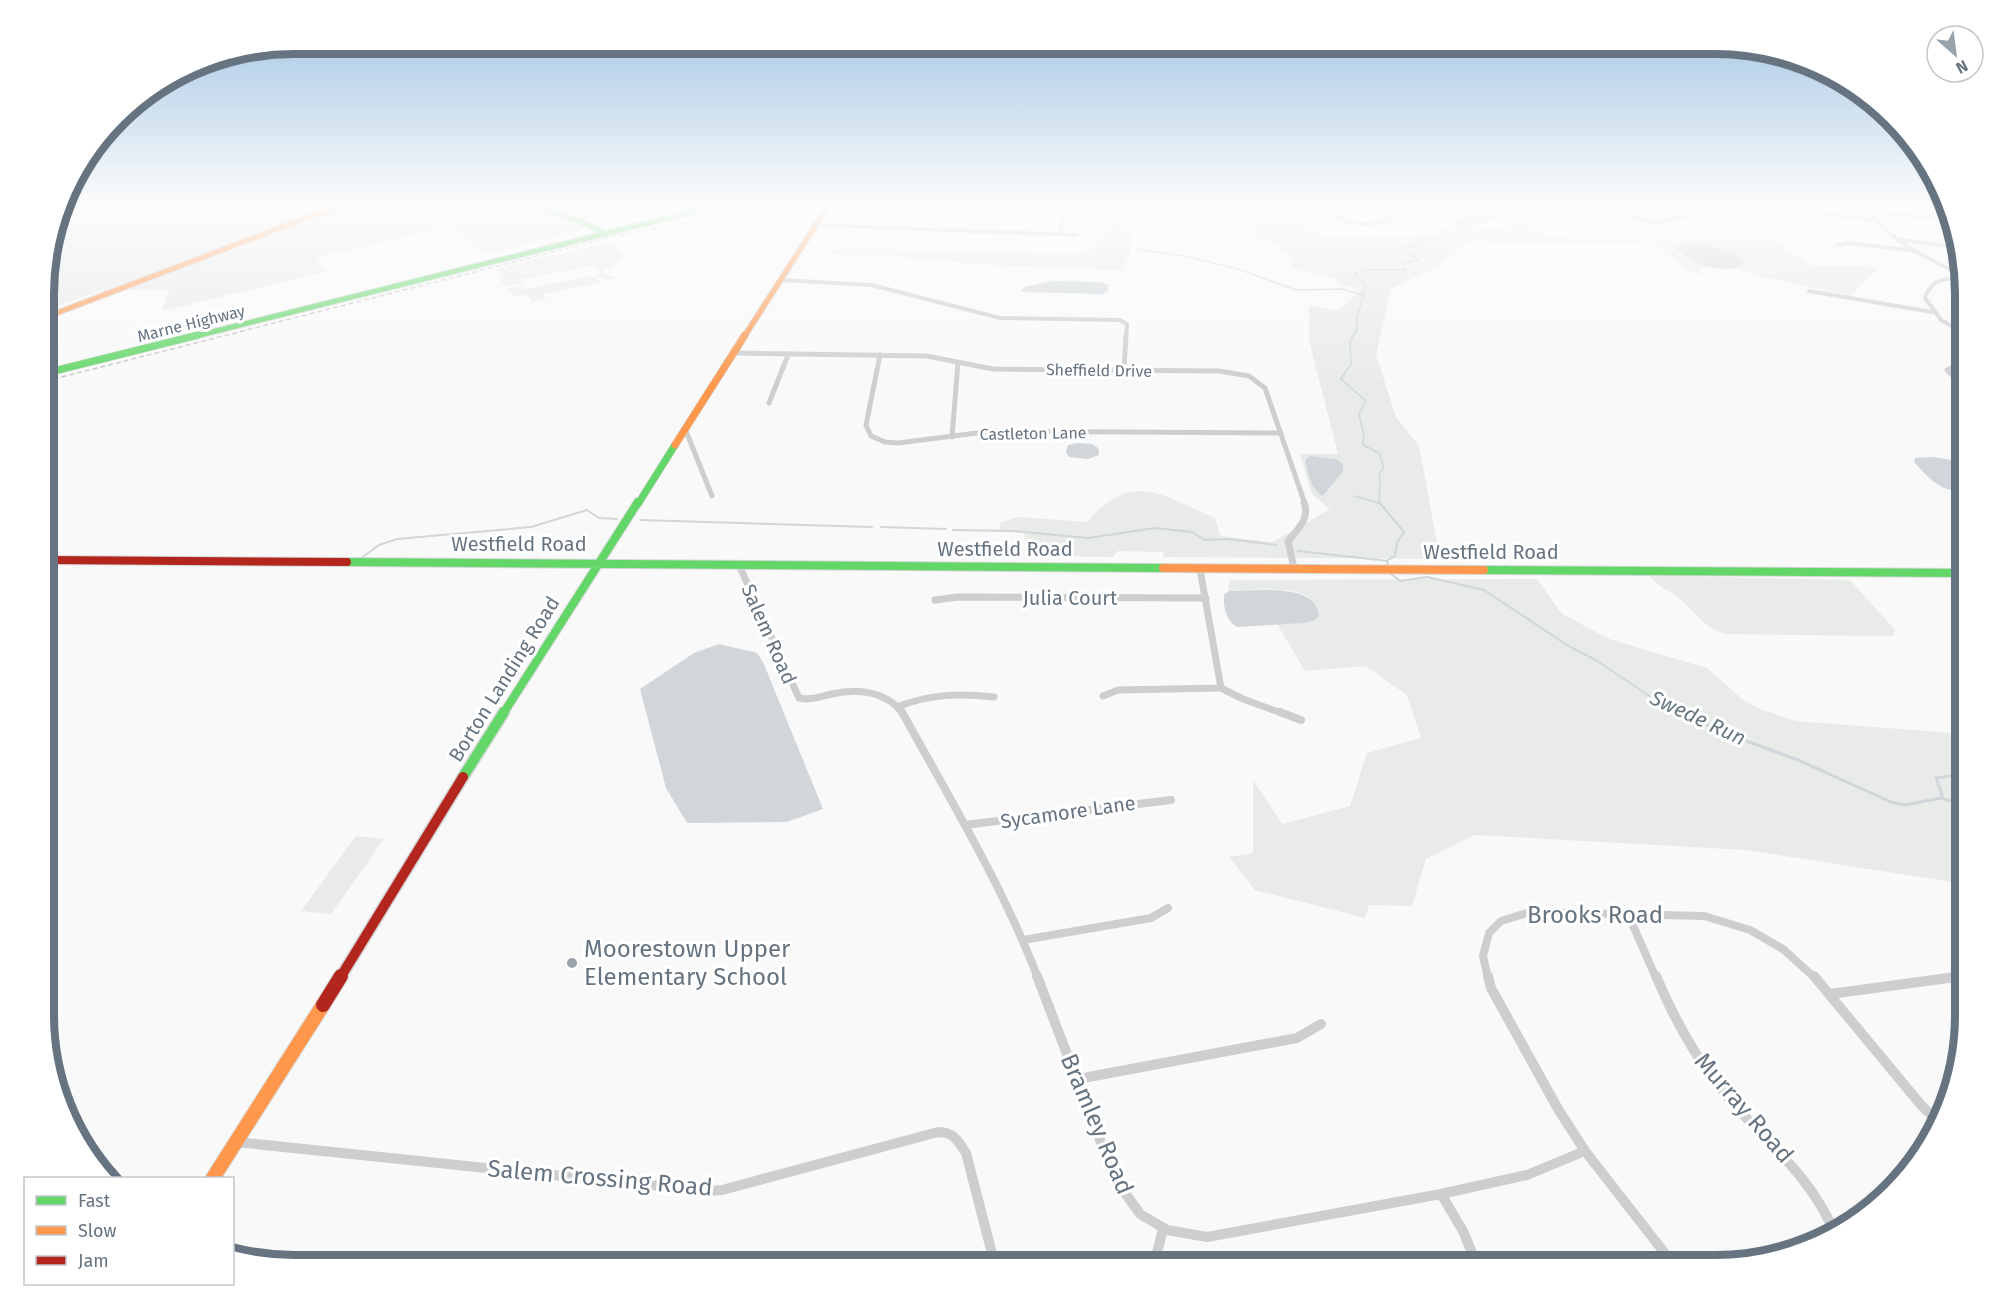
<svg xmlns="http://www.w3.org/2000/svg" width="2009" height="1309" viewBox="0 0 2009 1309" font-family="'Fira Sans',sans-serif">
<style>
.built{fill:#e8e9e9}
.green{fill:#e8ebe7}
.water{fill:#d0d6da}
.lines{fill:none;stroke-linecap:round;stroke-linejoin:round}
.stream-far2{stroke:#d0d6da;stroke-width:1.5}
.stream-far1{stroke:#d0d6da;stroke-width:2}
.stream{stroke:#d0d6da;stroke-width:3}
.fast-far3-casing{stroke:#d6d7d8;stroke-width:7}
.fast-far2-casing{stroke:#d6d7d8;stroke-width:8}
.fast-far1-casing{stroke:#d6d7d8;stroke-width:10}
.fast-casing{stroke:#d6d7d8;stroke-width:13}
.slow-far3-casing{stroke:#d6d7d8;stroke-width:7}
.slow-far2-casing{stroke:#d6d7d8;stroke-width:8}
.slow-far1-casing{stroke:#d6d7d8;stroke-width:10}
.slow-casing{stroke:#d6d7d8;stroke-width:16}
.jam-far2-casing{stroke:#d6d7d8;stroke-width:10}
.jam-far1-casing{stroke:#d6d7d8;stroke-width:13}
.jam-casing{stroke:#d6d7d8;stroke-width:16}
.street-far4{stroke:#ceced0;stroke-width:4}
.street-far3{stroke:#ceced0;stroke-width:5}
.street-far2{stroke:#ceced0;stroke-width:7}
.street-far1{stroke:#ceced0;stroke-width:8}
.street{stroke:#ceced0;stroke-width:10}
.fast-far3{stroke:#63d668;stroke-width:5}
.fast-far2{stroke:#63d668;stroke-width:7}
.fast-far1{stroke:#63d668;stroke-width:8}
.fast{stroke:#63d668;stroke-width:10}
.slow-far3{stroke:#ff974d;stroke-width:5}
.slow-far2{stroke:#ff974d;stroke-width:7}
.slow-far1{stroke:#ff974d;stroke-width:8}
.slow{stroke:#ff974d;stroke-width:14}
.jam-far2{stroke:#b3261e;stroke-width:8}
.jam-far1{stroke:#b3261e;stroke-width:10}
.jam{stroke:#b3261e;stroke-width:14}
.rail{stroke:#c4c5c6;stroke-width:1.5;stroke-dasharray:5 3;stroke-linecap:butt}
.poi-dot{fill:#99a3ab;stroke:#fff;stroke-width:2}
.labels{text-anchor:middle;stroke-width:6;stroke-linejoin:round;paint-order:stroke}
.far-street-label{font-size:16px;fill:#667481;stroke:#fff}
.street-label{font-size:20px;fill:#667481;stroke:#fff}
.water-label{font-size:21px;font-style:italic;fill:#677881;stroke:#fff}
.near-street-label{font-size:24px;fill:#667481;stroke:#fff}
.near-poi-label{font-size:24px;fill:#667481;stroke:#fff;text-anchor:start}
.rim{fill:none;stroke:#667481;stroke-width:8}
</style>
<rect width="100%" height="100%" fill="#f9f9f9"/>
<path class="built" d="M142,203H618L615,207L577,222L586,226L579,231L485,254L452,226L316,258L327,271L162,311L169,289L101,291L46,310V262L57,223Z"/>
<path class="green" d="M90,203H142L57,223L60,214Z
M1248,203H1302L1301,220L1320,238H1407L1454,225L1495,229L1518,224L1538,228L1544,237L1652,241L1774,240L1812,266H1861L1879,269L1850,296L1763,277L1729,266L1698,268L1703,274L1692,272L1653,243L1468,242L1439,266L1391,289L1376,355L1396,417L1419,446L1440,559L1164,557L1163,552L1118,551L1113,557L1028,556L1024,533L999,531L1001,522L1019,517L1087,522C1133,469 1161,495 1215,518L1220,536L1273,542L1330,509L1312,494L1300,454H1338L1309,341V305L1337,311L1360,291L1339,284L1335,278L1291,267L1292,258L1279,251L1284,246L1251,237L1260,213L1245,212Z
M1121,225L1133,235L1129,255L1121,270L991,265L877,255L830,254L835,247L1076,255L1089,251L1109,226Z
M611,241L625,257L611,268L601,269L613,277L619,278L605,280L595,275L601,273L595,265L519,280L521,284L505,287L501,280L506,277L496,269Z
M591,276L603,282L544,294L546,298L533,302L528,295L513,296L507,289L522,286L524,289Z
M1649,576L1850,580L1895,630L1892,636H1881L1725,634C1704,628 1696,612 1680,599C1670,591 1657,586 1649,576Z
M1537,579L1559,610L1564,615L1609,639L1707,668L1742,699L1758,708L1795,721L1965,734V884L1746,850L1474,835L1426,859L1412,906L1369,905L1365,918L1255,890L1229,857L1253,853V780L1282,824L1350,806L1367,753L1421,738L1407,695L1365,666L1305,671L1277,624L1299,623L1317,618L1319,616C1316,608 1314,601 1307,596C1294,587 1244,589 1228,592L1230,580Z
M356,836L384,839L331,914L301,911Z"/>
<path class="water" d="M1498,203L1537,205C1514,212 1473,233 1452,223L1462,216Z
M1686,245C1704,246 1733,246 1744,262C1726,280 1689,261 1674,247Z
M1053,281L1100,282L1109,285L1108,291L1103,294L1021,292L1024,287Z
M1078,443L1092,444L1098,448L1099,455L1088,459L1069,457L1066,452L1068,445Z
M1310,456L1336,459L1343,464V471L1323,496C1312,492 1307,471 1305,460Z
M1915,458C1931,456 1952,457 1965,467V479L1958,482L1963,488C1944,497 1925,474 1914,462Z
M1230,591C1254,591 1317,582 1319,616L1315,620L1304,623L1237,627C1226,621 1223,606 1224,594Z
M719,644L757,653L763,662L823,809L787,822L687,823L666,788L640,689L694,653Z"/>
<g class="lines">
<path class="stream-far2" d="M1534,204L1552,203
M1136,249L1189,257L1238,269L1296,290L1343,289L1363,295
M1354,496L1379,503
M1380,504C1377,493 1383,484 1379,474L1384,467L1379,453L1363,445L1364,436L1359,414L1366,401L1341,379L1351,364L1350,341L1357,330C1354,313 1365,300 1365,284L1354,274L1363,270H1407L1403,264L1419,260L1403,251V248L1419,245L1422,241L1471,231L1464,224"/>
<path class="stream-far1" d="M1376,502L1379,503
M1379,502L1404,532L1397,543L1395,556L1388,560L1387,565
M640,520L872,527
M881,527L946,529
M953,530L1014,531L1088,538L1155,528L1192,532L1205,540L1228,539L1276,545
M1298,551L1388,561
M360,559L379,545L397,539L531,527L587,510L599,518L617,519
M1390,573L1400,581L1427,577L1484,590L1570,647L1594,659L1663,705L1682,714"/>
<path class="stream" d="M1679,712L1720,731L1798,760L1891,802L1905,805L1941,798L1965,806
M1941,798L1942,794L1936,778L1950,776L1965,767"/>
<defs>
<path id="fast-far3" d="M522,203L580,221L606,234
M192,337L728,203"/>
<path id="fast-far2" d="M46,373L198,335
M638,504L675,445"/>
<path id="fast-far1" d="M347,562L1163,568
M1484,570L1965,573
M503,714L638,502"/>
<path id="fast" d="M463,777L504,712"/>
<path id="slow-far3" d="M61,211L87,203
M46,317L311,216L357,203
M744,337L830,203"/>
<path id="slow-far2" d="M675,445L745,335"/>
<path id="slow-far1" d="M1163,568L1484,570"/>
<path id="slow" d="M213,1178L323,1005"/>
<path id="jam-far2" d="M46,560L347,562"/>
<path id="jam-far1" d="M340,978L463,777"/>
<path id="jam" d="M323,1005L341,976"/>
</defs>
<use href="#fast-far3" class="fast-far3-casing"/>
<use href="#fast-far2" class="fast-far2-casing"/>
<use href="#fast-far1" class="fast-far1-casing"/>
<use href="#fast" class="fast-casing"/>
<use href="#slow-far3" class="slow-far3-casing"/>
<use href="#slow-far2" class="slow-far2-casing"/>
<use href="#slow-far1" class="slow-far1-casing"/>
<use href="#slow" class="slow-casing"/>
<use href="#jam-far2" class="jam-far2-casing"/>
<use href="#jam-far1" class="jam-far1-casing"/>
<use href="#jam" class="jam-casing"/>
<path class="street-far4" d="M1020,203L1061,212L1064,215L1060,234
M1351,203V207L1338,218C1359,227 1384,227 1400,210L1397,203
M1865,203C1886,241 1927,258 1964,276
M1704,204C1687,220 1649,228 1628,215L1645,209Z
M829,205L843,203
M944,206L946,203
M1792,209L1875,220
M1868,211L1947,220
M817,225L1077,235
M1902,240L1956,247
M1837,245L1848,243L1915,251
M1965,278C1947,278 1931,278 1925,298L1941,320L1965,334
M781,280L872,285L1000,318L1120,320L1127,324L1126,337
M1809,291L1932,312"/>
<path class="street-far3" d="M735,353L927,356L993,369L1219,371L1249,376L1265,388L1305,504
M880,355L866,425L871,436L885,442L898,443L993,431L1281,433
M1124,369L1126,335
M1965,369L1954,367L1947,370L1952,375L1965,379
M769,403L788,355
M686,431L712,496
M952,437L958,362"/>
<path class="street-far2" d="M739,565L799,698C811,701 821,696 832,694C857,688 887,691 903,714
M1294,568L1288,541C1298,529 1310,519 1304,502
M1200,569L1221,688L1243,699L1284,714
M935,600L958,597L1206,598
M1103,696L1118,690L1221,688
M897,707C930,694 959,693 994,697"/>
<path class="street-far1" d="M902,712C950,799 1002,885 1038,978
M1280,712L1301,720
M965,825L1171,800
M1628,914L1656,978
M1023,940L1151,918L1168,908
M1488,978L1483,956L1489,933L1501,921L1530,912L1704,916L1750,930L1783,949L1815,978
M1952,978L1965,976"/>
<path class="street" d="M1037,976L1115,1179L1140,1214L1167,1230L1207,1237L1441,1194L1527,1175L1585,1151
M1488,976L1491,988L1558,1109L1585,1151L1674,1265
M1656,976C1672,1014 1692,1051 1717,1084C1758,1138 1808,1168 1835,1234
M1814,976L1921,1105L1939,1123
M1830,994L1963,976
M1078,1079L1297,1038L1321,1024
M236,1142L707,1191L722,1190L938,1132C954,1132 958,1141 966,1153L995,1265
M1441,1194L1463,1231L1477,1265
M1154,1265L1163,1229"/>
<use href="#fast-far3" class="fast-far3"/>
<use href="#fast-far2" class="fast-far2"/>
<use href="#fast-far1" class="fast-far1"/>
<use href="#fast" class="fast"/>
<use href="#slow-far3" class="slow-far3"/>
<use href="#slow-far2" class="slow-far2"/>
<use href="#slow-far1" class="slow-far1"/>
<use href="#slow" class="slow"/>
<use href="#jam-far2" class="jam-far2"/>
<use href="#jam-far1" class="jam-far1"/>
<use href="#jam" class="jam"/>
<path class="rail" d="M46,381L612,237L693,221L816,203"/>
</g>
<linearGradient id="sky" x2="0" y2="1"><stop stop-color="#9ec2e2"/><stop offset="0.53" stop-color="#fcfcfc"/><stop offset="1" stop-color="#fcfcfc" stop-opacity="0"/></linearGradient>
<rect width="2009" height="386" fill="url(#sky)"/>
<circle class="poi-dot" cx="572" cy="963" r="6"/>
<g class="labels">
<g class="far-street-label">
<text transform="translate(191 323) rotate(-14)" y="6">Marne Highway</text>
<text transform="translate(1099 370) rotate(1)" y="6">Sheffield Drive</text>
<text transform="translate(1033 433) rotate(-1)" y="6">Castleton Lane</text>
</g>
<g class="street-label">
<text x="519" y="551">Westfield Road</text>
<text x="1005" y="556">Westfield Road</text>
<text x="1491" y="559">Westfield Road</text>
<text x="1070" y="605">Julia Court</text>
<text transform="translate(769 634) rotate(66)" y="7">Salem Road</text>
<text transform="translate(504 679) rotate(-58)" y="7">Borton Landing Road</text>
<text transform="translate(1068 812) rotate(-8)" y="7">Sycamore Lane</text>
</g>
<g class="water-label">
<text transform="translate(1698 718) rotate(25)" y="7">Swede Run</text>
</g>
<g class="near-street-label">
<text x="1595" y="923">Brooks Road</text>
<text transform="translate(1744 1108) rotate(49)" y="8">Murray Road</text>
<text transform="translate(1097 1124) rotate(67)" y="8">Bramley Road</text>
<text transform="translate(600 1178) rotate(5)" y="8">Salem Crossing Road</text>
</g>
<g class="near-poi-label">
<text x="584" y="957">Moorestown Upper<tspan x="584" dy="28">Elementary School</tspan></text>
</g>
</g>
<path d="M0 0H2009V1309H0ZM294 54H1715A240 240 0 0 1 1955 294V1015A240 240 0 0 1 1715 1255H294A240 240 0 0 1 54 1015V294A240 240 0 0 1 294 54Z" fill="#fff" fill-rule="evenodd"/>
<path class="rim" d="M294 54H1715A240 240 0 0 1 1955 294V1015A240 240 0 0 1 1715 1255H294A240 240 0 0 1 54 1015V294A240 240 0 0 1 294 54Z"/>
<rect x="24" y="1177" width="210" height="108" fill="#ffffff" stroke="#c2c7cd" stroke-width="1.5"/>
<rect x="36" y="1196" width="30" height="9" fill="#63d668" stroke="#c2c7cd" stroke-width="1.5"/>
<text x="78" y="1207" font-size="18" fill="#667481">Fast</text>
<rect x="36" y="1226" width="30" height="9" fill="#ff974d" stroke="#c2c7cd" stroke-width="1.5"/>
<text x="78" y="1237" font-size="18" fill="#667481">Slow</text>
<rect x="36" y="1256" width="30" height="9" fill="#b3261e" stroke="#c2c7cd" stroke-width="1.5"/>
<text x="78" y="1267" font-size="18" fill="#667481">Jam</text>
<g transform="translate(1955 54) rotate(152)"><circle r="28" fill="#ffffff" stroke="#c2c7cd" stroke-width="1.5"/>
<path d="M0-4.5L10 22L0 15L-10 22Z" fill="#99a3ab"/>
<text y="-9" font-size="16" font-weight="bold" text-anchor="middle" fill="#667481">N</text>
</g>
</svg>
